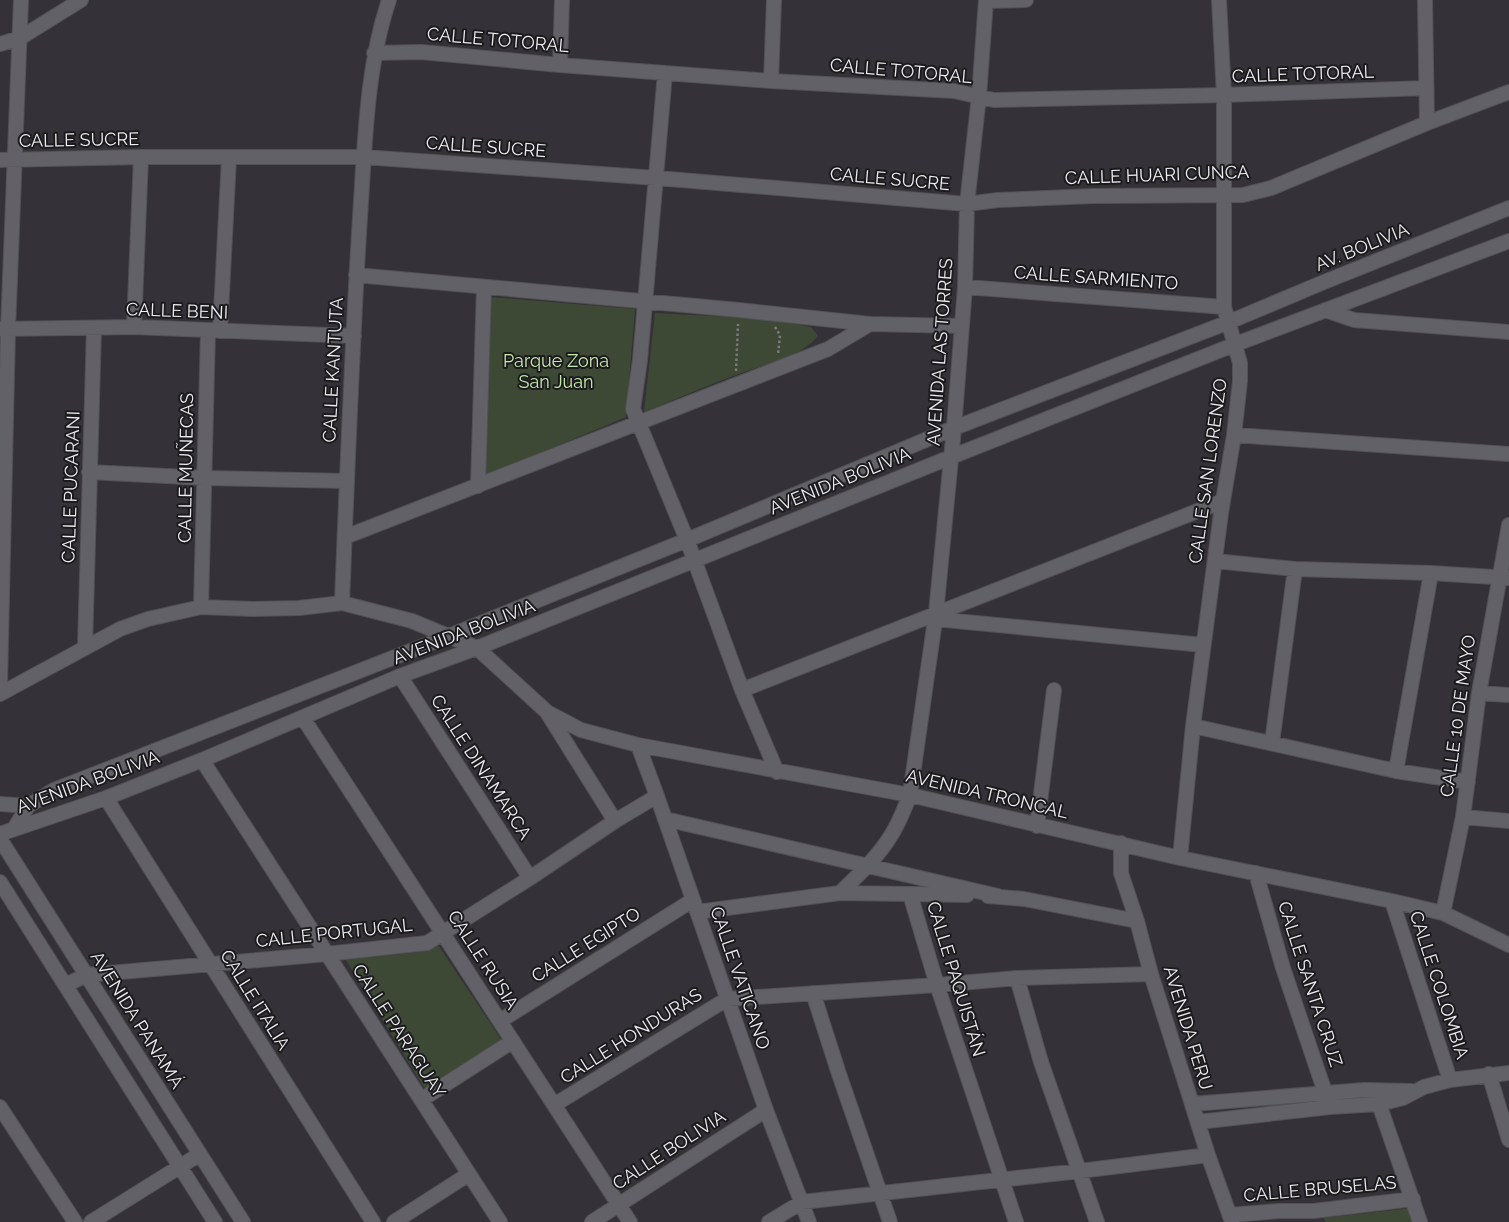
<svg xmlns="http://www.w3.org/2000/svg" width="1509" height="1222" viewBox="0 0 1509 1222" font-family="Raleway,sans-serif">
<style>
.green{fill:#3e4935}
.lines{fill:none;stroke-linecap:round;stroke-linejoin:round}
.minor-casing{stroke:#525155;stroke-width:16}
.path{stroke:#7a797e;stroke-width:2.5;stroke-dasharray:2.5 2.5;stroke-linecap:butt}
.minor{stroke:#636168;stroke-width:14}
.labels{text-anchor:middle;stroke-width:4;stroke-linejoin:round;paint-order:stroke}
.street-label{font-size:18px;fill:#edecf0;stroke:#1b1a1d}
.park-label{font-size:18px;fill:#c5e9ac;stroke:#1b1a1d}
</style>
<rect width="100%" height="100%" fill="#343238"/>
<path class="green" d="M489,297L635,309L626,417L485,476Z
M655,313C707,316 760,317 811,327L818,336C799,359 763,364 736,375C705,386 674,400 644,412Z
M438,945L503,1042L426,1091L346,960L420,952Z
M1411,1208L1415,1222H1325L1324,1218Z"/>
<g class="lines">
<defs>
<path id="minor" d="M389,0C366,68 365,145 360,217C352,345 347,474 342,603L412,621L477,648L547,712L581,730L638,745L910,795L1180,858L1392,901L1443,913L1509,945
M1425,0L1427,123
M986,1L1026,0
M0,44L20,38L81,0
M374,53L421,52L560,65L771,81L954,91L994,100L1224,95L1426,88
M560,65L562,0
M665,73L640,360L633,409L687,540L742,690L777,772
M771,81L774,0
M0,160L141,157H364L657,178L967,204L998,200L1093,196L1243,195L1271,188L1427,123L1509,92
M356,275L739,310L870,324L962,326
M965,287L1224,307
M1325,310L1354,320L1509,332
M134,327L141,157
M1,329L134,327L354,336
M220,331L229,158
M1234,435L1509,454
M89,472L205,478L346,481
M478,486L484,287
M345,537L828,349L870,324
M1215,561L1295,569L1431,573L1509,578
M201,607L208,331
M935,619L1203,645
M85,647L94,328
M400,676L530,878
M0,684L8,329L21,0
M742,690L1223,501
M1479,693L1509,695
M0,694L120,629L148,619L201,607L253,609L299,608L342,603
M548,714L615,821
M303,718L630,1222
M1193,726L1396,771L1468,782
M1272,743L1295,569
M638,745L657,796L766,1110L809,1222
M202,760L500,1222
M1396,771L1431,573
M106,798L373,1222
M0,804L28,806
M1463,817L1509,821
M665,819L998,896
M1037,826L1054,690
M14,829L28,806L54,790L449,636L687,540L954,428L1229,322L1324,282L1509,208
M0,834L106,798L202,760L400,676L477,648L951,457L1236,344L1509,241
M0,839L243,1222
M1121,843V873L1137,921L1151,974L1208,1155L1232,1222
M1180,858L1193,726L1221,513L1234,435L1240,381V363L1224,307V95L1219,0
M1256,873L1283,968L1330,1107
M0,882L215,1222
M840,893C858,875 877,858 890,837C899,824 904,809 910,795L936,613L954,428L965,287L967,204L979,96L986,0
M910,894L967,895
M988,896L1024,899L1137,921
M1392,901L1450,1080
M697,912L840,893L910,894L937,985L1016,1222
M1443,913L1463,817L1479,693L1509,525
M1017,978L1041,1062L1097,1222
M66,985L86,975L327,954L427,943L530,878L615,821L657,796
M813,993L839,1074L890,1222
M500,1021L693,900
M1489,1074L1509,1140
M421,1100L513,1041
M1192,1104L1364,1090L1411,1091
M1379,1104L1420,1222
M554,1105L727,999L937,985L1017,978L1151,974
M0,1107L75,1222
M1198,1122L1330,1107L1379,1104L1403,1098L1424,1087L1450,1080L1509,1073
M1230,1215L1280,1211H1314L1413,1199
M91,1222L200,1154
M394,1222L469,1174
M592,1222L766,1110
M769,1222L802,1202L1080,1171L1208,1155"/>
</defs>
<use href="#minor" class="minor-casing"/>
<path class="path" d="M775,327L780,335L778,355
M736,371L738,324"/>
<use href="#minor" class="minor"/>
</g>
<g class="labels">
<g class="street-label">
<text transform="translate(498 40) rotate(5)" y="6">CALLE TOTORAL</text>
<text transform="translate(901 71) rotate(5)" y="6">CALLE TOTORAL</text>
<text transform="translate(1303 74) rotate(-2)" y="6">CALLE TOTORAL</text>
<text transform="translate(79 140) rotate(-1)" y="6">CALLE SUCRE</text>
<text transform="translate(486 147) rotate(4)" y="6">CALLE SUCRE</text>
<text transform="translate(1157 175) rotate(-2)" y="6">CALLE HUARI CUNCA</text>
<text transform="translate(890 179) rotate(5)" y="6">CALLE SUCRE</text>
<text transform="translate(1362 247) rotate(-22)" y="6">AV. BOLIVIA</text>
<text transform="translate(1096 278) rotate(4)" y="6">CALLE SARMIENTO</text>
<text transform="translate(177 311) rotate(2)" y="6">CALLE BENI</text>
<text transform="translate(940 352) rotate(-86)" y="6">AVENIDA LAS TORRES</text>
<text transform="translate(333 370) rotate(-87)" y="6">CALLE KANTUTA</text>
<text transform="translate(186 468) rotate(-89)" y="6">CALLE MUÑECAS</text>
<text transform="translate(1208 471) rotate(-82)" y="6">CALLE SAN LORENZO</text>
<text transform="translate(840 481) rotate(-22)" y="6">AVENIDA BOLIVIA</text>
<text transform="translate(71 487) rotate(-88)" y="6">CALLE PUCARANI</text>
<text transform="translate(464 632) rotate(-21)" y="6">AVENIDA BOLIVIA</text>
<text transform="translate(1458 716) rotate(-82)" y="6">CALLE 10 DE MAYO</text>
<text transform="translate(481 767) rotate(57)" y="6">CALLE DINAMARCA</text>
<text transform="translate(88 782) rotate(-20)" y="6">AVENIDA BOLIVIA</text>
<text transform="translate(987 794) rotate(13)" y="6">AVENIDA TRONCAL</text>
<text transform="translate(334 933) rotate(-6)" y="6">CALLE PORTUGAL</text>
<text transform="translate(586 945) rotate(-32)" y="6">CALLE EGIPTO</text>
<text transform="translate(483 960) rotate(57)" y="6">CALLE RUSIA</text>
<text transform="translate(740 978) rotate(71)" y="6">CALLE VATICANO</text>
<text transform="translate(956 979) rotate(73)" y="6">CALLE PAQUISTÁN</text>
<text transform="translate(1310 984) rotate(72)" y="6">CALLE SANTA CRUZ</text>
<text transform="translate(1439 985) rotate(72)" y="6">CALLE COLOMBIA</text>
<text transform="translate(255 1000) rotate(58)" y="6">CALLE ITALIA</text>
<text transform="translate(137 1020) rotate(58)" y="6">AVENIDA PANAMÁ</text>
<text transform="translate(1188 1028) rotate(73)" y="6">AVENIDA PERU</text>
<text transform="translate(399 1031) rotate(57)" y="6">CALLE PARAGUAY</text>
<text transform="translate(631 1036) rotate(-32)" y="6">CALLE HONDURAS</text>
<text transform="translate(669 1150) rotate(-33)" y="6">CALLE BOLIVIA</text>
<text transform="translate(1320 1189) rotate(-5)" y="6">CALLE BRUSELAS</text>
</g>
<g class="park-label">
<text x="556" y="367">Parque Zona<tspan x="556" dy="21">San Juan</tspan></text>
</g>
</g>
</svg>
